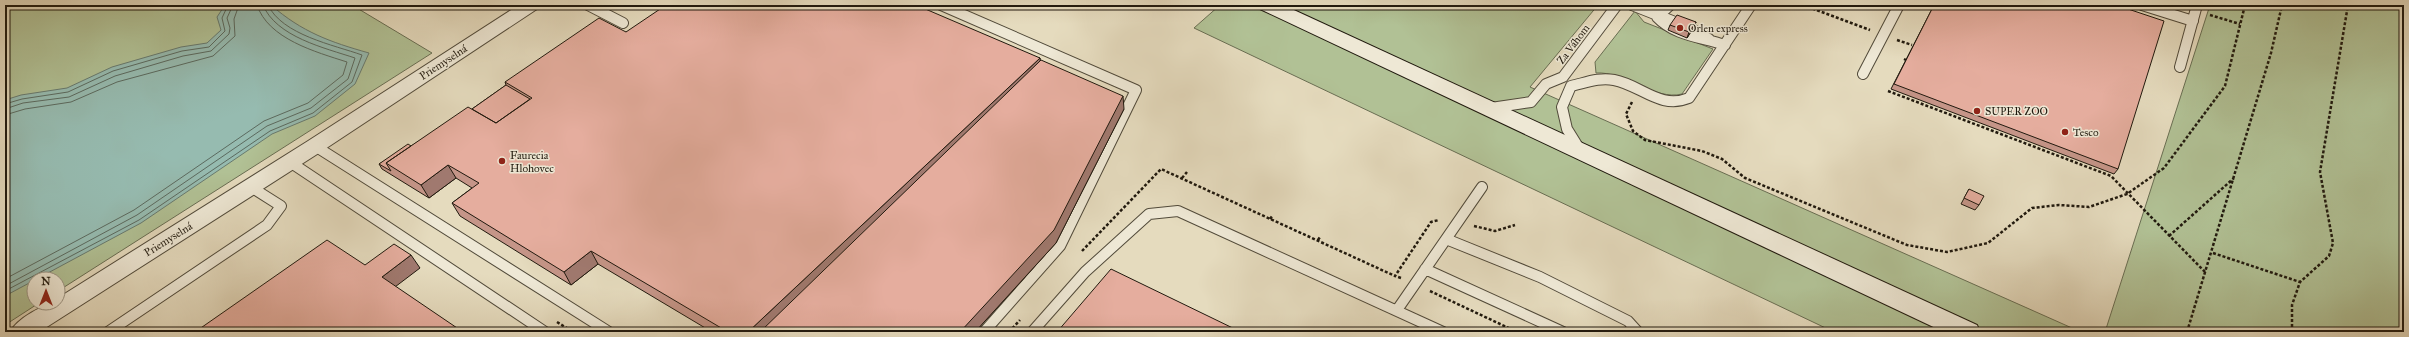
<svg xmlns="http://www.w3.org/2000/svg" width="2409" height="337" viewBox="0 0 2409 337" font-family="'IM FELL Great Primer',serif">
<style>
.green{fill:#b1c195;stroke:#686d52}
.water{fill:#96bbb0;stroke:#677a6f}
.lines{fill:none;stroke-linecap:round;stroke-linejoin:round}
.shore{stroke:#5b6a5f;stroke-width:1}
.lane-casing{stroke:#514a3a;stroke-width:12}
.street-casing{stroke:#514a3a;stroke-width:2}
.secondary-casing{stroke:#20190e;stroke-width:2}
.path{stroke:#20190e;stroke-width:2.5;stroke-dasharray:3 2;stroke-linecap:butt}
.lane{stroke:#eee8d5;stroke-width:10}
.street{fill:#eee8d5;fill-rule:evenodd}
.secondary{fill:#eee8d5;fill-rule:evenodd}
.wall{fill:#c59588;stroke:#20190e}
.shaded-wall{fill:#a0796f;stroke:#20190e}
.building{fill:#e5ad9e;stroke:#20190e}
.poi-dot{fill:#8f2418;stroke:#eee8d5;stroke-width:1.5}
.labels{text-anchor:middle;stroke-width:3;stroke-linejoin:round;paint-order:stroke}
.poi-label{font-size:11px;fill:#20190e;stroke:#eee8d5;text-anchor:start}
.street-label{font-size:11px;fill:#20190e;stroke:#eee8d5}
</style>
<rect width="100%" height="100%" fill="#e5dbbe"/>
<filter id="stains"><feTurbulence type="fractalNoise" baseFrequency=".005" numOctaves="4"/><feColorMatrix values="0 0 0 0 .2 0 0 0 0 .09 0 0 0 0 .02 0 0 0 .5 -.17"/></filter>
<radialGradient id="worn" r=".72"><stop offset=".6" stop-color="#630" stop-opacity="0"/><stop offset="1" stop-color="#630" stop-opacity=".3"/></radialGradient>
<path class="green" d="M5,5H352L432,53L58,291V279H34V303H39L5,325Z
M1220,5H1598L1530,87L2081,332H1834L1194,28Z
M2210,5H2404V332H2105Z
M1635,11L1644,22L1713,49L1682,94C1655,101 1624,71 1596,73L1595,62Z"/>
<path class="water" d="M225,5H271C302,32 330,42 369,53L355,84L315,116L272,134L141,223L5,296V100L21,95L67,88L112,67L181,47L207,43L221,30L217,17Z"/>
<g class="lines">
<path class="shore" d="M5,104L22,99L68,92L113,71L182,51L209,47L225,31L222,18L228,5
M5,109L23,103L69,97L115,76L183,56L211,51L229,34L230,28L227,18L233,5
M5,115L25,109L71,102L117,82L213,56L235,36L234,19L239,5
M5,279L134,210L264,121L308,103L343,75L347,62C316,52 268,39 257,5
M5,286L137,215L267,126L311,108L348,79L355,58C325,48 276,37 263,5
M5,291L139,220L270,131L313,113L352,82L362,55C334,45 282,35 268,5"/>
<defs>
<path id="lane" d="M588,5L623,23
M941,5L1136,90L1060,246L984,332
M1632,5L1690,28L1709,39
M2142,5L2193,21
M1657,17C1675,36 1701,37 1725,45
M1657,17L1670,5
M2180,67L2197,5
M1863,74L1899,5
M1563,77L1617,5
M1571,86C1585,83 1599,77 1614,80C1641,85 1660,110 1689,98L1751,5
M1571,86L1562,107L1567,129L1580,150
M1491,108L1531,102L1546,84L1563,77
M315,146L609,332
M290,162L545,332
M1446,239L1540,277L1628,321L1638,332
M1425,269L1563,332
M1397,310L1482,187
M108,332L267,225L281,206L251,187
M1032,332L1085,272L1149,214L1178,211L1443,332"/>
<path id="street" d="M519,5H540L537,9L322,151L39,332H10C17,319 44,303 58,303V298L308,141Z"/>
<path id="secondary" d="M1257,5H1283L1977,325L1980,332H1944L1260,9Z"/>
</defs>
<use href="#lane" class="lane-casing"/>
<use href="#street" class="street-casing"/>
<use href="#secondary" class="secondary-casing"/>
<path class="path" d="M1803,5L1870,30
M2210,15L2240,24
M1897,40L1912,45
M1904,59L1906,60
M1888,91L2111,176L2206,273
M1632,102L1626,114L1633,131L1645,140L1702,151L1722,159L1745,178L1907,245L1947,252L1988,243L2032,208L2059,205L2089,207L2127,194L2164,168L2225,86L2245,5
M1182,178L1187,172
M1270,219L1273,215
M1474,226L1495,231L1515,225
M2169,236L2234,178
M1318,240L1320,237
M1082,251L1161,169L1395,276
M2213,253L2300,282
M1401,278L1395,276L1431,222L1439,220
M1430,291L1517,332
M557,322L573,332
M1458,329L1468,332
M1009,332L1020,320
M2187,332L2271,53L2282,5
M2292,332V305L2300,282L2329,256L2333,243L2320,172L2348,5"/>
<use href="#lane" class="lane"/>
<use href="#street" class="street"/>
<use href="#secondary" class="secondary"/>
</g>
<path class="wall" d="M1934,5L2118,169L2114,174L1891,89Z
M1696,22L1694,27L1687,38L1668,30L1670,25Z
M626,32L1040,58V61L1124,109L1056,243L975,332H712L598,264L571,285L460,216L452,203L472,188L456,178L429,198L382,169L379,164L411,146L472,109L506,85L505,82Z
M1969,189L1979,205L1975,210L1961,204Z"/>
<path class="shaded-wall" d="M1696,22L1694,27L1687,38L1689,32Z
M1040,58L1041,71L767,332H748Z
M1123,96L1124,109L1056,243L975,332H960Z
M448,165L456,178L429,198L421,185Z
M591,251L598,264L571,285L564,272Z
M411,255L420,268L391,290L382,277Z"/>
<path class="building" d="M666,5H916L1040,58L748,332H728L591,251L564,272L452,203L479,183L448,165L421,185L386,163L468,107L496,123L532,98L505,82L599,18L626,32Z
M1934,5H2116L2164,21L2118,169L1894,84Z
M1677,15L1696,22L1689,32L1670,25Z
M1041,60L1123,96L1054,230L960,332H760Z
M506,85L530,99L496,123L472,109Z
M408,144L411,146L386,163L391,171L379,164Z
M1969,189L1984,196L1979,205L1964,198Z
M327,240L365,265L394,244L411,255L382,277L463,332H195Z
M1111,269L1241,332H1057Z"/>
<g class="poi-dot">
<circle cx="1680" cy="28" r="4"/>
<circle cx="1977" cy="111" r="4"/>
<circle cx="2065" cy="132" r="4"/>
<circle cx="502" cy="161" r="4"/>
</g>
<g class="labels">
<g class="poi-label">
<text x="1688" y="32">Orlen express</text>
<text x="1985" y="115">SUPER ZOO</text>
<text x="2073" y="136">Tesco</text>
<text x="510" y="159">Faurecia<tspan x="510" dy="13">Hlohovec</tspan></text>
</g>
<g class="street-label">
<text transform="translate(1573 44) rotate(-53)" y="4">Za Váhom</text>
<text transform="translate(443 62) rotate(-33)" y="4">Priemyselná</text>
<text transform="translate(168 239) rotate(-32)" y="4">Priemyselná</text>
</g>
</g>
<rect width="2409" height="337" fill="none" stroke="#e5dbbe" stroke-width="20"/>
<rect x="6" y="6" width="2397" height="325" fill="none" stroke="#20190e" stroke-width="2"/>
<rect x="10" y="10" width="2389" height="317" fill="none" stroke="#20190e"/>
<g transform="translate(46 291)"><circle r="19" fill="#eee8d5" stroke="#9c9585"/>
<path d="M0-3L7 15L0 10L-7 15Z" fill="#8f2418"/>
<text y="-6" font-size="11" font-weight="bold" text-anchor="middle" fill="#20190e">N</text>
</g>
<rect width="100%" height="100%" filter="url(#stains)"/>
<rect width="100%" height="100%" fill="url(#worn)"/>
</svg>
